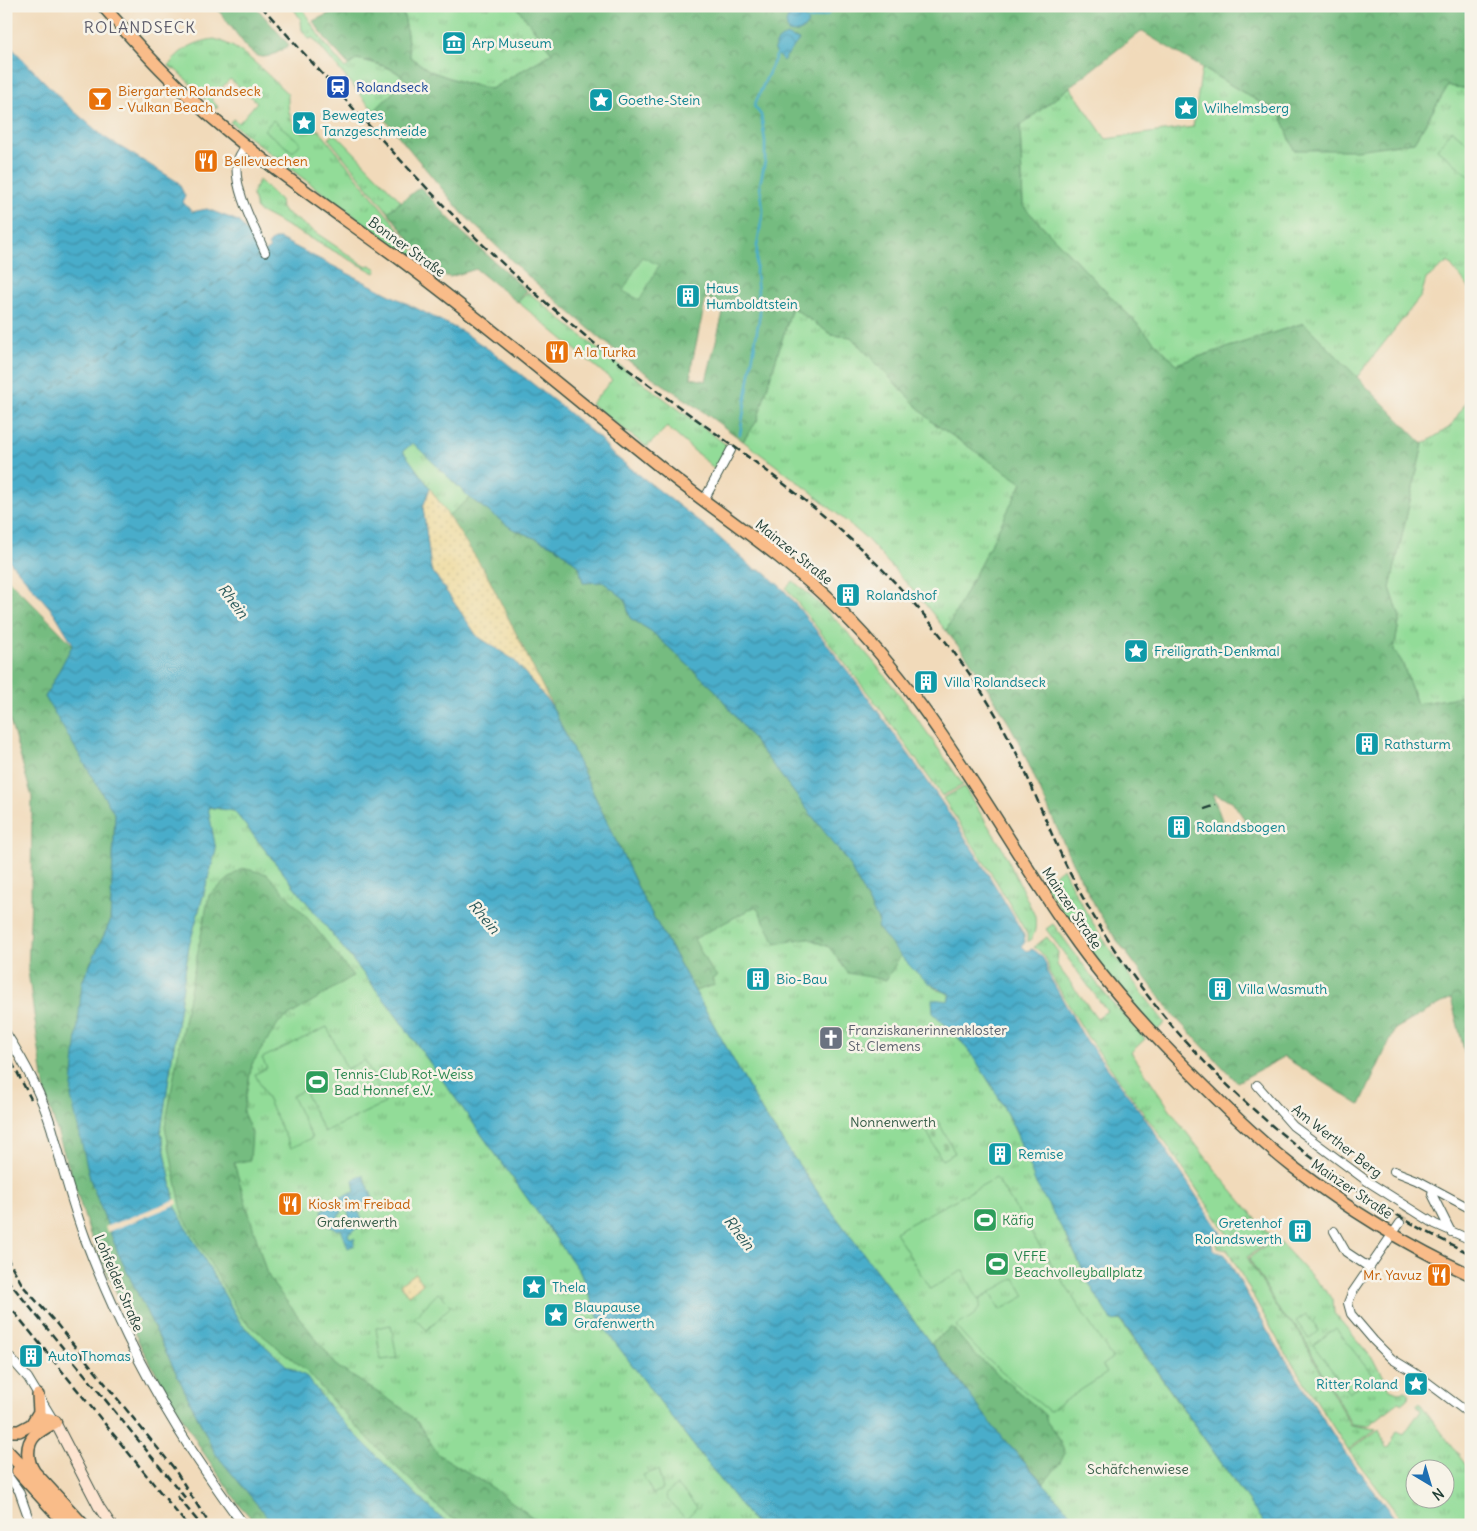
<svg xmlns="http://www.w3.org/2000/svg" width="1477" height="1531" viewBox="0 0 1477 1531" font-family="Delius,sans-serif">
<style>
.grass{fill:url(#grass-tufts);stroke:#588c66;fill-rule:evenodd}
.forest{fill:url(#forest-crowns);stroke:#4a7c5a;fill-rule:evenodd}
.sand{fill:url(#sand-dots);stroke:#868c69}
.cemetery{fill:url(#cemetery-stones);stroke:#588c66}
.garden{fill:#92dc98;stroke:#588c66}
.water{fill:url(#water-waves);stroke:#34757f}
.pier{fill:#f1daba}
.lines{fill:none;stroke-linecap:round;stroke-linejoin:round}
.stream{stroke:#4aadca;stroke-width:2.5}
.ferry{stroke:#2a595a;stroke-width:1;stroke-dasharray:6 5;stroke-linecap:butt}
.minor-tunnel{stroke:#c7bb9f;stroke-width:8;stroke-dasharray:8 4;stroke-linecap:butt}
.minor-casing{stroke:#3e5548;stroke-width:10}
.tertiary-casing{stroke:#3e5548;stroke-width:11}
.secondary-casing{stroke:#3e5548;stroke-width:12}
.primary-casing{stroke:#3e5548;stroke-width:14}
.trunk-casing{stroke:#3e5548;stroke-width:15}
.minor{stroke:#fff;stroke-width:8}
.tertiary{stroke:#fff;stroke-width:9}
.secondary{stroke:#fde4d0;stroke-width:10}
.primary{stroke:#f9bc89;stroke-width:11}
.trunk{stroke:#f9bc89;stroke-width:12}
.rail{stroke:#1f3d34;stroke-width:2.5;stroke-dasharray:8 4;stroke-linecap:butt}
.labels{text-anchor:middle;stroke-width:5;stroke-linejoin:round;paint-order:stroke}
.culture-label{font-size:14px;fill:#0d838f;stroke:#f7f3e8;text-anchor:start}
.transit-label{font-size:14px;fill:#164399;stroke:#f7f3e8;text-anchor:start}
.food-label{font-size:14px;fill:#c56008;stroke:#f7f3e8;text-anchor:start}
.street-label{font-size:14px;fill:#1f3d34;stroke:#f7f3e8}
.worship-label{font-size:14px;fill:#5b616d;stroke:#f7f3e8;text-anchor:start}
.leisure-label{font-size:14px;fill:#27864d;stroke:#f7f3e8;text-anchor:start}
.park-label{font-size:14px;fill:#365d48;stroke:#f7f3e8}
.water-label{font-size:15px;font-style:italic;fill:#2a595a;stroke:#f7f3e8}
.quarter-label{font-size:16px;letter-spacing:1px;fill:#5e5e6c;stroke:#f7f3e8}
</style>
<defs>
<pattern id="grass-tufts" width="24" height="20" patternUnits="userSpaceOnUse" patternTransform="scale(1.25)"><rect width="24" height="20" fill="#92dc98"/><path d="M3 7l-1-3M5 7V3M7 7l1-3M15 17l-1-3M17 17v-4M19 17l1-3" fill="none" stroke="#77b47d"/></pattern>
<pattern id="forest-crowns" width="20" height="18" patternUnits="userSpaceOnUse" patternTransform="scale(1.25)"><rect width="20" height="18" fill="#75bc80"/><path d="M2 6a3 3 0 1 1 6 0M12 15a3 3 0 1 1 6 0" fill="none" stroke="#5f9a6a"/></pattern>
<pattern id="sand-dots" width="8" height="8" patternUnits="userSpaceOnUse" patternTransform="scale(1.25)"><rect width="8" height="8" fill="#eeda9e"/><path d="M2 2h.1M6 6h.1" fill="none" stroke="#ccbc89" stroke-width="1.8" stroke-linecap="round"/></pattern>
<pattern id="cemetery-stones" width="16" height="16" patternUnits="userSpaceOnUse" patternTransform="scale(1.25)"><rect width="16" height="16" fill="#92dc98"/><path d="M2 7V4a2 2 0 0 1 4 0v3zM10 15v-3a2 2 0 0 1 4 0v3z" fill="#77b47d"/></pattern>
<pattern id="water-waves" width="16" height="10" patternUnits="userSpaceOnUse" patternTransform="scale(1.25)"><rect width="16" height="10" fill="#4aadca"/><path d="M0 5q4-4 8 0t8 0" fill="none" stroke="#3d8ea5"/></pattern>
</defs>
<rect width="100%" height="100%" fill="#f7f3e8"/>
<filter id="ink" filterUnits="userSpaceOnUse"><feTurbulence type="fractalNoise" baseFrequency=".02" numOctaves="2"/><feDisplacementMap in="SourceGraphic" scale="10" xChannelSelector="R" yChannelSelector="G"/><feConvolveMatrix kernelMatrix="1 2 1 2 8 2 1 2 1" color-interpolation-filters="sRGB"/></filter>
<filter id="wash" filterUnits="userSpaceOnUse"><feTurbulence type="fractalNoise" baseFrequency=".0096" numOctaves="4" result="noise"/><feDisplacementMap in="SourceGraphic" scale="20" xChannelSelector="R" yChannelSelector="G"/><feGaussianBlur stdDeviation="1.12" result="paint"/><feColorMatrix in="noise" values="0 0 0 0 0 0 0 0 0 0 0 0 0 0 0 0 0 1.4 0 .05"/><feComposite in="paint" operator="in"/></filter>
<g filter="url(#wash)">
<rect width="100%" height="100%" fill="#f1daba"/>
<path class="grass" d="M292,6H302C313,30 328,48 345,68L357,59C374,63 394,67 406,80L374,111L313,38L309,39L302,30L301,20Z
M401,6H516L552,53L491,89L461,82L430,71L410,57L405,20Z
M214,39C243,46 267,75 288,94C287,115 292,136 319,130L396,226L426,269L289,168L230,122L233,119L239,123L257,102L230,79L211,99L218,107L216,109L197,92L194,87L177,71L169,66C179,49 195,42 214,39Z
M1202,68L1281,115L1294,150L1414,142L1448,86L1471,89V290L1448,262L1426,279L1421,296L1357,377L1304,323L1176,364L1023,206L1020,126L1070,87L1106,139L1193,127Z
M333,134L339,137L401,201L388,212L329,139Z
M259,180L280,200L281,209L365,266L370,265L377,269L375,273L257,210L252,194Z
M528,292L600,351L728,446L716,470L667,427L647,447L591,404L612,380L518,302Z
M792,307L832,335L851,337L932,422L1023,483L946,631L926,605L866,538L810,491L743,441L757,421Z
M1471,395V695L1417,704L1402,662L1394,650L1400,617L1390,588L1423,444L1450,427Z
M413,442L470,498L511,528L914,970L938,990L950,994L948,1001L933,1012L958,1037L977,1062L999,1098L1089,1283L1111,1320H1120L1265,1525H1081L998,1433L821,1197L763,1113L643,898L403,451Z
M793,581C863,638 913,711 963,785L942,796L881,710L786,588Z
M964,787L1001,846L1035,916C1036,926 1036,935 1028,942L1027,934L996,881L943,798Z
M207,807L234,811L390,1007L580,1272L601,1324L690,1441L756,1525H452L442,1519L397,1476L335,1414L307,1377L287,1366L241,1324L176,1209L161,1131L189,946L216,850Z
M1063,868C1089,925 1127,973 1165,1023L1155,1032L1114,987L1043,883Z
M1053,924L1104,993L1145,1039L1131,1052L1180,1124L1224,1181L1273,1239L1247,1257L1281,1315L1296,1327L1350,1425L1376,1429L1348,1450L1280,1344L1227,1249L1217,1247L1216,1243L1229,1237L1167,1145L1087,1036L1049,972C1049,960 1043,953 1034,947L1047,937L1058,952L1057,965L1097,1018L1107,1011L1046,929Z
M1276,1238L1333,1299L1334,1313L1377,1364L1390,1389L1398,1392L1406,1391L1410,1394L1407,1399L1401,1404L1399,1402L1368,1426L1351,1424L1297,1327L1282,1315L1249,1258Z
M1419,1402L1471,1472V1525H1406L1349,1451L1379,1429L1386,1448L1390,1447L1397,1431L1404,1434L1421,1410L1417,1405ZM1414,1468H1444V1498H1414Z"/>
<path class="forest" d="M215,6H255L289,45C283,50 271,57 263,57C258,57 253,53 249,50Z
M336,6H401L405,20L410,57L430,71L461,82L491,89L552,53L516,6H1471V89L1448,86L1414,142L1357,150H1294L1281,115L1141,31L1020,126L1023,206L1176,364L1304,323L1423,444L1390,588L1400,617L1394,650L1402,662L1417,704L1471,695V1078L1451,998L1395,1029L1360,1105L1284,1057L1237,1082L1174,1016L1116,939L1099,913L1072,862L1017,738L1002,711L969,659L946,631L1022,483L932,422L851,337L832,335L792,307L757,421L743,441L694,405L634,365L600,338L529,277L463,214L376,109L406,80C394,66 374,63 357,59L349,65L328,42L313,21L335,11ZM706,298L725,305L706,381L691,378L692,363ZM1212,793L1232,801L1245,820L1227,834Z
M420,187L462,232L527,291L517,302L476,269L450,277L432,272V269L388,212Z
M470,498L511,528L556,547L579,566L583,583L603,582L625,599L630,618L651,631L715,690L847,861L879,922L877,927L901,955L886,980L848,973L829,947L807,938L776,944L756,906L694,939L709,967L717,976L712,979L715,985L695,991L643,898L552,706L486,573L447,517Z
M6,577L73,645L45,697L115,815L110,922L82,982L90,1179L118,1253L215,1453L274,1525H258L240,1506L201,1449L142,1349L90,1234L45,1093L28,971L31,897L32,797L6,707Z
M242,868L267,874L310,921L353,976L279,1022L252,1064L243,1112L252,1133L250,1160L234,1163L266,1271L273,1284L338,1367L402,1408L418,1423L438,1454L493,1488L543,1525H464L447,1515L392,1463L335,1404L307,1371L242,1319L183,1216L165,1127L180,1042L209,895Z
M952,1327C979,1364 1013,1385 1045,1415L1047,1422L1057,1435L1065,1453L1060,1463L1044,1483L998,1433L931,1343Z"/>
<path class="sand" d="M430,488L486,573L552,706L514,660L477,636L431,569L423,507Z
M416,1273L423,1284L408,1295L400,1284Z"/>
<path class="cemetery" d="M938,1121L955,1153L942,1160L925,1128Z"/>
<path class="garden" d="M273,120L301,143L293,152L264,130Z
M1452,130L1471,145V177L1437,149Z
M642,257L659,265L640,300L623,291Z
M327,1027L347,1069L365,1060L385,1103L324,1132L304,1090L292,1096L312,1138L291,1148L255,1074L267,1068L262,1058Z
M996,1178L1112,1358L1102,1365L1107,1373L1049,1411C1016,1384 983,1359 956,1326C965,1320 985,1312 979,1300L991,1293L1000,1310L1025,1296L1015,1278L978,1299L963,1270L930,1289L895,1232Z
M438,1293L451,1306L427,1330L414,1318Z
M1306,1314L1319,1331L1309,1339L1296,1321Z
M391,1325L397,1358L381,1360L376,1328Z
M1336,1328L1372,1375L1349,1393L1313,1345Z
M658,1470L663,1489L653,1494L643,1475Z
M676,1486H678L697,1507L686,1519L667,1499L666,1494Z"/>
<path class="water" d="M799,10L802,12L808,23L802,31L793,33L788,32L786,23L789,15Z
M786,35L799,40L783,61L780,58L774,49L777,42Z
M6,42L68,106L104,137L178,182L185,196L183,202L192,212L207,209L238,221L247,232L261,254L270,249L268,245L274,239H280L463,332L494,353L563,408L600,439L611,453L714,533L754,569L763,571L784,590C872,699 955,813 1024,935L1025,942L1022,946L1027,951L1032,949C1041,954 1047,961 1047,972L1084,1037L1143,1115L1222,1235L1211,1240L1213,1250L1224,1253L1269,1333L1345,1453L1400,1525H1265L1121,1320L1111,1321L1089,1283L1068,1239L1036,1184L1016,1132L999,1098L977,1062L958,1037L933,1013L932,999L948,1001L950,994C919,983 897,951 877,927L879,922L847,861L715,690L651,631L630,618L625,599L603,582L583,583L579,566L556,547L511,528L470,498L413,443L403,451L430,488L423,507L431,569L477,636L514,660L552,706L643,898L763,1113L821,1197L998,1433L1081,1525H756L690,1441L601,1324L580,1272L390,1007L234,811L208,807L216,850L189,946L161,1131L176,1209L241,1324L287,1366L307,1377L335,1414L397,1476L442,1519L452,1525H274L215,1453L118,1253L90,1179L71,1097L82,982L110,922L115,815L45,697L73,644L55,614L6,557Z
M363,1175L374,1200L352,1210V1212H359L364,1224L348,1234L350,1239L354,1238L355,1240L353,1241L355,1245L348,1248L341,1229L338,1230L328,1226V1224L324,1222L322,1210L337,1203L342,1213L338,1215L340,1220L342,1221L348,1218L349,1215L341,1197L355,1192L353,1180Z"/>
<path class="pier" d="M177,1199L178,1204L107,1232L105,1227Z"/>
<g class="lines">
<path class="stream" d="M1456,6L1471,13
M804,21L827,15L835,6
M740,434L760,313L756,273L757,246L763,211L760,184L765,161V141L761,115L754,106L778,52"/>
<path class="ferry" d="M6,419L262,253"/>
</g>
</g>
<g filter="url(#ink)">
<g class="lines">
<path class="minor-tunnel" d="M1400,1223L1407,1211"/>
<defs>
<path id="minor" d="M246,146C242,151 238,157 237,163C233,189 255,228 265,252
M704,500L731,450
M1257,1085L1293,1126L1367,1181L1435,1224L1471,1240
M1394,1171L1417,1180L1471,1209
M1433,1189L1432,1194L1451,1232
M1400,1223L1352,1293L1348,1303L1351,1314L1374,1341L1392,1359L1415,1373L1471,1415
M1334,1231L1346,1252L1370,1268
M6,1353L28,1378L54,1421
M6,1473L19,1491L31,1525"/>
<path id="tertiary" d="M6,1034C25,1063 42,1096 52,1129C62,1165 72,1203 85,1238C114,1315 147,1382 192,1451C209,1476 225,1501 244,1525"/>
<path id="secondary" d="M55,1422L99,1507L111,1525"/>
<path id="primary" d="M103,6C141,49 179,91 223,127C281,176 344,218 405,263C493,329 578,401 664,470C718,513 777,551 828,599C925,689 987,810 1061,919C1098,975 1142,1024 1189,1071C1222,1104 1256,1138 1293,1167C1348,1209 1408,1246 1471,1275
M31,1425L39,1412L38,1395
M6,1431H19L44,1418L50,1419L55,1422"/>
<path id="trunk" d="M55,1422C48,1426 40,1430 35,1435C25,1445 27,1462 34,1472L83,1525
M6,1450L30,1475
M18,1471L67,1525"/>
</defs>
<use href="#minor" class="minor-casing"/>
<use href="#tertiary" class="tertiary-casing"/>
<use href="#secondary" class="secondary-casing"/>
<use href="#primary" class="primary-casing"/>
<use href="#trunk" class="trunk-casing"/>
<use href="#minor" class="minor"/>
<use href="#tertiary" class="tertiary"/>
<use href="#secondary" class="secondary"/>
<use href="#primary" class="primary"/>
<use href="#trunk" class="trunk"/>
<path class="rail" d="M261,6C357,111 448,220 557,312C582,333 606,354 633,373C725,442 823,504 901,589C943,635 981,685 1010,740C1034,787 1051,838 1076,885C1160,1044 1308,1178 1471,1254
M1204,809L1216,805
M6,1051L31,1099
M6,1256L23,1286L55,1322L173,1467L210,1525
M6,1278L187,1500
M6,1302L187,1525
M177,1496L201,1525"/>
</g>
</g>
<defs>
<symbol id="museum-square" viewBox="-11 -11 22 22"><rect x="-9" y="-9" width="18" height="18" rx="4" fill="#0f9aa8" stroke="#f7f3e8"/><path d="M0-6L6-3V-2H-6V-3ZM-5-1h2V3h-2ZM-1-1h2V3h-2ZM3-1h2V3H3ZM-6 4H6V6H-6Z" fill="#fff"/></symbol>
<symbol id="station-square" viewBox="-11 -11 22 22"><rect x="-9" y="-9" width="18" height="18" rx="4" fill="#1a4fb4" stroke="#f7f3e8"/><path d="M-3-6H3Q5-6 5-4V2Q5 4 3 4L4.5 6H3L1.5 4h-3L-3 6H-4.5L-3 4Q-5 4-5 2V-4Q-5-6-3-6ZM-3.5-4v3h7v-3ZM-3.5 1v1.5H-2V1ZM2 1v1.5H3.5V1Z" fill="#fff"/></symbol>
<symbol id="bar-square" viewBox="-11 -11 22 22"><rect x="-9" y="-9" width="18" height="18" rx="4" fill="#e8710a" stroke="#f7f3e8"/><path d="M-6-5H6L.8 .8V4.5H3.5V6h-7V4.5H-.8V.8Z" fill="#fff"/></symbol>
<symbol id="sight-square" viewBox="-11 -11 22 22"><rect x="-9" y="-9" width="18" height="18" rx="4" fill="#0f9aa8" stroke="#f7f3e8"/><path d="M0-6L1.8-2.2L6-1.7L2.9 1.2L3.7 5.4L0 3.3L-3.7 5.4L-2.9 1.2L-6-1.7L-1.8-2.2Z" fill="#fff"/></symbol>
<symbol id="restaurant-square" viewBox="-11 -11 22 22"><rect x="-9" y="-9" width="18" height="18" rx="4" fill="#e8710a" stroke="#f7f3e8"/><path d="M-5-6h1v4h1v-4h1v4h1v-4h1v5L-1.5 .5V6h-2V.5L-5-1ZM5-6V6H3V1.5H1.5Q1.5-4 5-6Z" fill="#fff"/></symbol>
<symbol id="building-square" viewBox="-11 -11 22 22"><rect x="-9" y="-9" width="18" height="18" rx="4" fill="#0f9aa8" stroke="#f7f3e8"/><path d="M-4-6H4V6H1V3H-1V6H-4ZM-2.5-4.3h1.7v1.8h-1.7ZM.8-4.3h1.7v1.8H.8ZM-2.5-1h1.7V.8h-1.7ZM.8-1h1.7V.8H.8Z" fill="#fff"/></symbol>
<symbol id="church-square" viewBox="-11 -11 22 22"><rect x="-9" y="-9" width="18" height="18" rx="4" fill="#6b7280" stroke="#f7f3e8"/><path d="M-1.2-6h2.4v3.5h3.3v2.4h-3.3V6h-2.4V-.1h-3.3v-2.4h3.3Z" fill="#fff"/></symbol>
<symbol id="stadium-square" viewBox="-11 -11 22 22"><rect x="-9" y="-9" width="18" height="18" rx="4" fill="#2e9e5b" stroke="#f7f3e8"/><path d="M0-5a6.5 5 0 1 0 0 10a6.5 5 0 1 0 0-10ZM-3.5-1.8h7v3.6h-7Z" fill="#fff"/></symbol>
</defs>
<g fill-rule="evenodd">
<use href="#museum-square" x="440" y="29" width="28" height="28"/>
<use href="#station-square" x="324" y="73" width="28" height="28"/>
<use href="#bar-square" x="86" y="85" width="28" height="28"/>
<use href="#sight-square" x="587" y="86" width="28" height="28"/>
<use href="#sight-square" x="1172" y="94" width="28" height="28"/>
<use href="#sight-square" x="290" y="109" width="28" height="28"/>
<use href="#restaurant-square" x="192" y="147" width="28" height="28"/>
<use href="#building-square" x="674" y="282" width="28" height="28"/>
<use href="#restaurant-square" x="543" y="338" width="28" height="28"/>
<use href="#building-square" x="834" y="581" width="28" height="28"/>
<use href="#sight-square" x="1122" y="637" width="28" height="28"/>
<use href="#building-square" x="912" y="668" width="28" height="28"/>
<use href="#building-square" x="1353" y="730" width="28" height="28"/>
<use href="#building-square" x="1165" y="813" width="28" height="28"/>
<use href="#building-square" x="744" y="965" width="28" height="28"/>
<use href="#building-square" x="1206" y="975" width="28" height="28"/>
<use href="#church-square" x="817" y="1024" width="28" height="28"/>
<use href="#stadium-square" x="303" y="1068" width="28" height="28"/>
<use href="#building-square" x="986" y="1140" width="28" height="28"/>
<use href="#restaurant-square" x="276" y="1190" width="28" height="28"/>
<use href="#stadium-square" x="971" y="1206" width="28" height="28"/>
<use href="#building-square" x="1286" y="1217" width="28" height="28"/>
<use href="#stadium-square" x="983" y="1250" width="28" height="28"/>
<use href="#restaurant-square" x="1425" y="1261" width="28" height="28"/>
<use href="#sight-square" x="520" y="1273" width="28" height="28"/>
<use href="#sight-square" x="542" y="1301" width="28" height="28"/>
<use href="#building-square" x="17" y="1342" width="28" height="28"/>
<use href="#sight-square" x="1402" y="1370" width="28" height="28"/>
</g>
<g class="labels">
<g class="culture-label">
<text x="472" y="48">Arp Museum</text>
<text x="618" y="105">Goethe-Stein</text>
<text x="1204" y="113">Wilhelmsberg</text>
<text x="322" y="120">Bewegtes<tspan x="322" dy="16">Tanzgeschmeide</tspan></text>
<text x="706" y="293">Haus<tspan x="706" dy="16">Humboldtstein</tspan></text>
<text x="866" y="600">Rolandshof</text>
<text x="1154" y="656">Freiligrath-Denkmal</text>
<text x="944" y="687">Villa Rolandseck</text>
<text x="1384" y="749">Rathsturm</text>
<text x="1196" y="832">Rolandsbogen</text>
<text x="776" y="984">Bio-Bau</text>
<text x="1238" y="994">Villa Wasmuth</text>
<text x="1018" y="1159">Remise</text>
<text x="1282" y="1228" text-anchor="end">Gretenhof<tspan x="1282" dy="16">Rolandswerth</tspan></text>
<text x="552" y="1292">Thela</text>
<text x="574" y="1312">Blaupause<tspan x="574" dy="16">Grafenwerth</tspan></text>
<text x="48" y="1361">Auto Thomas</text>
<text x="1398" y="1389" text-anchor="end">Ritter Roland</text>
</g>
<g class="transit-label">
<text x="356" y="92">Rolandseck</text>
</g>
<g class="food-label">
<text x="118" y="96">Biergarten Rolandseck<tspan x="118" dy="16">- Vulkan Beach</tspan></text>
<text x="224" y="166">Bellevuechen</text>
<text x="574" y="357">A la Turka</text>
<text x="308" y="1209">Kiosk im Freibad</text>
<text x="1422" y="1280" text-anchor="end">Mr. Yavuz</text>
</g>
<g class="street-label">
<text transform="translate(407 247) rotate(36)" y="5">Bonner Straße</text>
<text transform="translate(794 552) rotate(39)" y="5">Mainzer Straße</text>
<text transform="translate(1072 908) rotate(56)" y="5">Mainzer Straße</text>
<text transform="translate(1337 1141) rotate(38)" y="5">Am Werther Berg</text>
<text transform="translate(1352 1189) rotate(34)" y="5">Mainzer Straße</text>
<text transform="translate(119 1283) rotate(67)" y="5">Lohfelder Straße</text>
</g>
<g class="worship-label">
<text x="848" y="1035">Franziskanerinnenkloster<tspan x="848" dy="16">St. Clemens</tspan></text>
</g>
<g class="leisure-label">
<text x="334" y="1079">Tennis-Club Rot-Weiss<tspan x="334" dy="16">Bad Honnef e.V.</tspan></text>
<text x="1002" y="1225">Käfig</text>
<text x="1014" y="1261">VFFE<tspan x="1014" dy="16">Beachvolleyballplatz</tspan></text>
</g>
<g class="park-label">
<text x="893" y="1127">Nonnenwerth</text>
<text x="357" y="1227">Grafenwerth</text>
<text x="1138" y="1474">Schäfchenwiese</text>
</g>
<g class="water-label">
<text transform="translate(233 601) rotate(53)" y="5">Rhein</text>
<text transform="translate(484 917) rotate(50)" y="5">Rhein</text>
<text transform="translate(739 1233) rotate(52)" y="5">Rhein</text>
</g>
<g class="quarter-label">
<text x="140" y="33">ROLANDSECK</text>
</g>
</g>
<rect width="1477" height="1531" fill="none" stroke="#f7f3e8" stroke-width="25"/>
<g transform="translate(1430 1484) rotate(142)"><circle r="24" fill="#f7f3e8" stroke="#a1aaa0"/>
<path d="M0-4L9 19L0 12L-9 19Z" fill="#1f6fb2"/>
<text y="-8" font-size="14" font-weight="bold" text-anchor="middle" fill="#1f3d34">N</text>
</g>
</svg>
